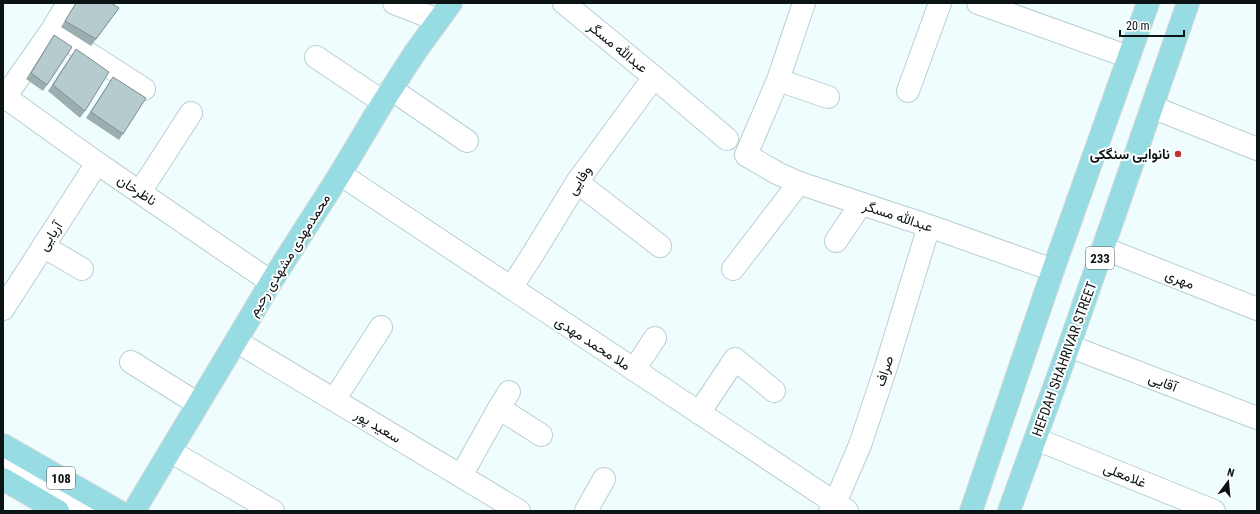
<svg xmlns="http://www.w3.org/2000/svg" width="1260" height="514" viewBox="0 0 1260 514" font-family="'Roboto Condensed',Vazirmatn,sans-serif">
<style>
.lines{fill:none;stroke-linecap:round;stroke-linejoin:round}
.minor-casing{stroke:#b9cfd2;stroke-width:24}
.major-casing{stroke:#d8d9d9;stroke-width:24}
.minor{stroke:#fff;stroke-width:22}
.major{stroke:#98dce3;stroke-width:22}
.wall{fill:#9cafb0}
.building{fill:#b5cbcd;stroke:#7f8e90}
.poi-dot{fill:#c13234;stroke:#fff;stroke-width:1.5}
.labels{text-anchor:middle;stroke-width:4;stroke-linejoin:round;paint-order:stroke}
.shield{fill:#fff;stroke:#545a5a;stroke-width:1}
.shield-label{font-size:13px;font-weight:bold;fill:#0b1314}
.street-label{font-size:14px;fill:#0b1314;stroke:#fff}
.poi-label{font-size:14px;font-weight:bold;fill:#0b1314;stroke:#fff;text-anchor:end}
</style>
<rect width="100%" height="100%" fill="#effdff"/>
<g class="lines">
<defs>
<path id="minor" d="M394,3L438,20
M564,3L654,77L727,139
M804,3L778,80L746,155L777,173L799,183L929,226L1053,270
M978,3L1129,57
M52,30L144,89
M316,57L383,102
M778,80L828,97
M391,89L467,141
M908,91L940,3
M5,97L97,163L271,282
M3,100L52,30L68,3
M1152,107L1257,149
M340,174L847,511
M577,182L660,246
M140,192L191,113
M836,241L861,204
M43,246L82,269
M1103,248L1257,309
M733,269L799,183
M511,288L533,254L577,182L654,77
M3,309L97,163
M236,341L519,511
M1069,346L1257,418
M131,362L198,404
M634,370L655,338
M334,400L381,327
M499,408L541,435
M699,413L735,359L774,391
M1036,439L1214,511
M170,451L273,511
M3,460L91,511
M461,476L499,408L509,392
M586,511L604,479
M830,511L835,503L860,445L886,367L929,226"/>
<path id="major" d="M3,445L118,511
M3,479L58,511
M134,511L236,341L271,282L340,174L383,102L416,51L451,3
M971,511L1053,270L1148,3
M1009,511L1069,346L1188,3"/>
</defs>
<use href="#minor" class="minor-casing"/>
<use href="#major" class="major-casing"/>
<use href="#minor" class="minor"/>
<use href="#major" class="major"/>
</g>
<path class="wall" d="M76,3H111L119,8L91,46L61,27Z
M54,35L72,47L43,91L26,79Z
M71,56L85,111L80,118L48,91Z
M113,77L123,134L119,140L86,118Z"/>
<path class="building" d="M76,3H111L119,8L96,39L65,21Z
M54,35L72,47L47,85L31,73Z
M76,49L109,72L85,111L53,85Z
M113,77L146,98L123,134L91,112Z"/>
<circle class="poi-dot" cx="1178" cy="154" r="4"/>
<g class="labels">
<g class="shield">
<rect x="1086" y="247" width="28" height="22" rx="3"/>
<rect x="47" y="467" width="28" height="22" rx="3"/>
</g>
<g class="shield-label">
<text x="1100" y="263">233</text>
<text x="61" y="483">108</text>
</g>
<g class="street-label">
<text transform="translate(618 47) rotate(39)" y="5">عبدالله مسگر</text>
<text transform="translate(579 180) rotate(-56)" y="5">وفایی</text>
<text transform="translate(137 190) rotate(34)" y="5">ناظرخان</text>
<text transform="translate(898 216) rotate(18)" y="5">عبدالله مسگر</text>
<text transform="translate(50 236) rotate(-57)" y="5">آریایی</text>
<text transform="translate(289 255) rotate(-58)" y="5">محمدمهدی مشهدی رحیم</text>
<text transform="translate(1180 279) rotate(22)" y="5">مهری</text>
<text transform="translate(593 343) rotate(33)" y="5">ملا محمد مهدی</text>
<text transform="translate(1064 359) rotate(-70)" y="5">HEFDAH SHAHRIVAR STREET</text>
<text transform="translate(884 371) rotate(-72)" y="5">صراف</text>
<text transform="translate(1163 382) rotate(21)" y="5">آقایی</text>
<text transform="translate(378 426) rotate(31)" y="5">سعید پور</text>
<text transform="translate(1125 475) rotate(22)" y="5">غلامعلی</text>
</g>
<g class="poi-label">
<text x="1170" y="159">نانوایی سنگکی</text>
</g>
</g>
<rect width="1260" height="514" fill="none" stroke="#0b1314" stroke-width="8"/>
<g transform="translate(1228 482) rotate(16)" stroke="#ffffff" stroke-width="3" paint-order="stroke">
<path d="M0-3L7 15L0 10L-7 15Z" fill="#0b1314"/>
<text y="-6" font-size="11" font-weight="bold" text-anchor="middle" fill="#0b1314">N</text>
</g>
<path d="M1120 30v6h64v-6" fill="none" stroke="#0b1314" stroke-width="2"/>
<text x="1126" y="30" font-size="12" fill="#0b1314" stroke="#ffffff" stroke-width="3" paint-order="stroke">20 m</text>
</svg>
